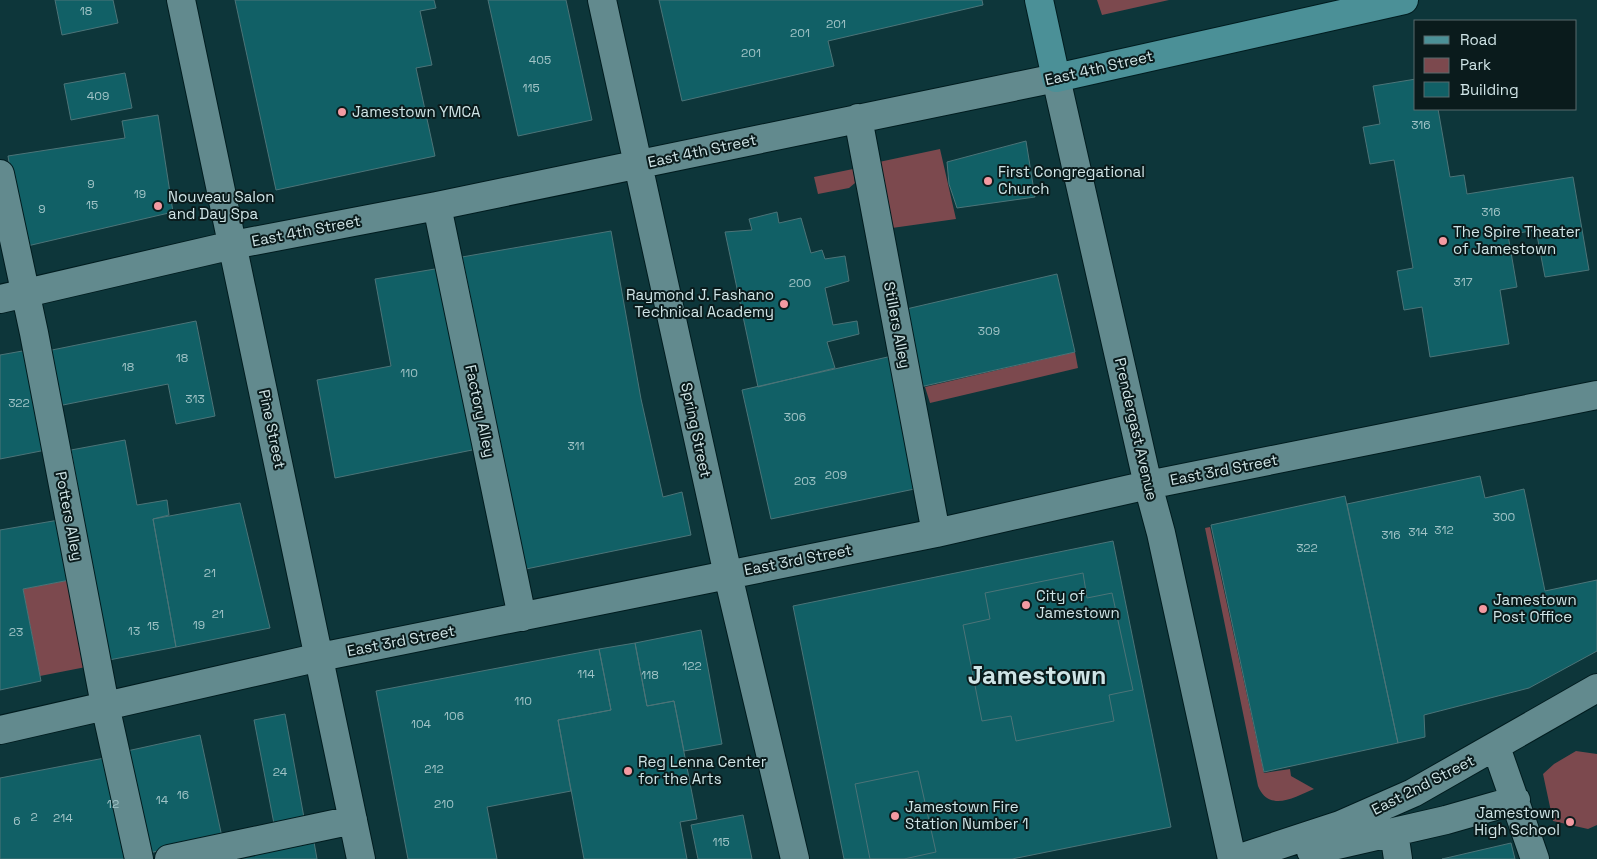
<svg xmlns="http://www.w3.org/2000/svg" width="1597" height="859" viewBox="0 0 1597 859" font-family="'Space Grotesk',sans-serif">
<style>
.green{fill:#7c494e}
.building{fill:#116066;stroke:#4c7478}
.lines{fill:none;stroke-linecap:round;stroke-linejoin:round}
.minor-casing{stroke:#001c1f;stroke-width:30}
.major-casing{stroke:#001c1f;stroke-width:30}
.minor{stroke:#628a8e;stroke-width:28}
.major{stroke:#4b9097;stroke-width:28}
.poi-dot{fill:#f49aa2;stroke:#0a1b1c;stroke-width:2}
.labels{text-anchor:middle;stroke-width:4;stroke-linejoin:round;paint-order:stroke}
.number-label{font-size:12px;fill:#a0c3c6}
.street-label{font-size:15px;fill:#cfe4e6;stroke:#0a1b1c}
.poi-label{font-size:15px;fill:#cfe4e6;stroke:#0a1b1c;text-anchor:start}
.town-label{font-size:25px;font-weight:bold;fill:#cfe4e6;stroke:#0a1b1c}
</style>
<rect width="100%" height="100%" fill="#0d363a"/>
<path class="green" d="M1097,0H1169L1102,15Z
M940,149L956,219L892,228L879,162Z
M853,169L855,183L849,188L818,194L814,177Z
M1075,352L1078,368L930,403L925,387Z
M1210,527L1264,773L1290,769L1291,776L1314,789C1295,797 1269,813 1258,786L1205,528Z
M75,579L91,666L40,676L23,589Z
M1576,751L1597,754V825L1588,829L1553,821L1543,774L1554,764Z"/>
<path class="building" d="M55,0H113L118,23L62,35Z
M235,0H434L436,8L420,11L432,65L416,68L435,156L276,190Z
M488,0H566L592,120L518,136Z
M659,0H982L983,5L828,41L834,66L682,101Z
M125,73L132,108L71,120L64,84Z
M1416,79V109H1438L1450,177L1464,175L1467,194L1573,177L1589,270L1545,277L1536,230L1508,235L1517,287L1500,290L1509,344L1430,357L1422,307L1404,310L1397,271L1413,268L1394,160L1370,164L1363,127L1380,124L1373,86Z
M158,115L173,212L23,247L8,156L125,138L122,121Z
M1026,141L1035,197L957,208L949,184L947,162Z
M777,212L779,223L801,218L811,253L822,250L825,259L845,256L849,281L825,288L833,325L857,321L859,334L827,342L835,368L758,387L725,232L752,230L749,219Z
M611,231L641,399L663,497L682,492L691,535L526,569L462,257Z
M441,268L482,448L335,478L317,380L391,366L375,279Z
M1057,274L1075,352L920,387L902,310Z
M196,321L215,416L176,424L168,384L58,406L47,351Z
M28,350L46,450L0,459V355Z
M892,356L924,487L771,519L742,390Z
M125,440L137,505L167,500L169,515L153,519L176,647L109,660L71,450Z
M1480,476L1485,498L1524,489L1545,591L1597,580V651L1529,688L1424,715L1425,737L1398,743L1347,504Z
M1345,496L1398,743L1264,772L1211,525Z
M240,503L270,628L176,647L153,519Z
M65,519L75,579L23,589L41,681L0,690V530Z
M1113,541L1171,827L1012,859H844L793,606Z
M1083,573L1087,598L1112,593L1133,690L1109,695L1114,721L1016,741L1011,716L982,721L963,625L990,619L985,593Z
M701,630L722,744L684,751L674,701L647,706L635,643Z
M635,643L647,706L674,701L697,819L680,822L687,859H584L558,720L611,710L599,649Z
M599,649L611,710L558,720L571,791L487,807L497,859H408L376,691Z
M285,714L305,823L275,829L254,720Z
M200,735L222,837L149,853L127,751Z
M115,756L134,859H0V778Z
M918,771L936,852L904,859H870L855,784Z
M743,815L752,859H698L691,825Z
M314,842L317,859H232Z
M1511,843L1515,859H1442Z"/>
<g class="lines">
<defs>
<path id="minor" d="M181,0L361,859
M602,0L728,575L795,859
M858,118L936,533
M0,174L34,333L105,705L139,859
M437,206L522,617
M0,299L233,245L437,206L1056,78L1148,485L1161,533L1232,859
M0,730L320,657L936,533L1148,485L1597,395
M1496,747L1535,859
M1394,832L1398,859
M1311,851L1446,820L1516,800
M169,859L353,820
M1237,859L1340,825L1413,793L1597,688"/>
<path id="major" d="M1039,0L1056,78L1404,0"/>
</defs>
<use href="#minor" class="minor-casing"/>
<use href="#major" class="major-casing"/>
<use href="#minor" class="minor"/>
<use href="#major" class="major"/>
</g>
<g class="poi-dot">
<circle cx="342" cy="112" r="5"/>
<circle cx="988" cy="181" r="5"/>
<circle cx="158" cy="206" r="5"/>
<circle cx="1443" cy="241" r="5"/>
<circle cx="784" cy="304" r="5"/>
<circle cx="1026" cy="605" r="5"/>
<circle cx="1483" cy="609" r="5"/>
<circle cx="628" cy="771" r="5"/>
<circle cx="895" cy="816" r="5"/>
<circle cx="1570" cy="822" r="5"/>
</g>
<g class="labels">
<g class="number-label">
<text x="86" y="15">18</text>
<text x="836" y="28">201</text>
<text x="800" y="37">201</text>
<text x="751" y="57">201</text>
<text x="540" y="64">405</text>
<text x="531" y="92">115</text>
<text x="98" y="100">409</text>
<text x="1421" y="129">316</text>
<text x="91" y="188">9</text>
<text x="140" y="198">19</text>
<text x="92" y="209">15</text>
<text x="42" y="213">9</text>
<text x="1491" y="216">316</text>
<text x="1463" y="286">317</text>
<text x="800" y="287">200</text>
<text x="989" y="335">309</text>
<text x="182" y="362">18</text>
<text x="128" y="371">18</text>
<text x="409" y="377">110</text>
<text x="195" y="403">313</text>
<text x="19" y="407">322</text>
<text x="795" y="421">306</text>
<text x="576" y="450">311</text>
<text x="836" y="479">209</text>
<text x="805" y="485">203</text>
<text x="1504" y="521">300</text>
<text x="1444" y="534">312</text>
<text x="1418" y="536">314</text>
<text x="1391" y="539">316</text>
<text x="1307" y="552">322</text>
<text x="210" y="577">21</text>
<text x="218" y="618">21</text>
<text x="199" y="629">19</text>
<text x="153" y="630">15</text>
<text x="134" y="635">13</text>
<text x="16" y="636">23</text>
<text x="692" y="670">122</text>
<text x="586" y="678">114</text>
<text x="650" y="679">118</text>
<text x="523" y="705">110</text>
<text x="454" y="720">106</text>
<text x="421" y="728">104</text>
<text x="434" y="773">212</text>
<text x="280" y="776">24</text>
<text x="183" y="799">16</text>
<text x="162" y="804">14</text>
<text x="113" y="808">12</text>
<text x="444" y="808">210</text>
<text x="34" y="821">2</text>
<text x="63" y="822">214</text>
<text x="17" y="825">6</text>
<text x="721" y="846">115</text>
</g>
<g class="street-label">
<text transform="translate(1099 68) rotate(-13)" y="5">East 4th Street</text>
<text transform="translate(702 151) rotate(-12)" y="5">East 4th Street</text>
<text transform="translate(306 231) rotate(-11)" y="5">East 4th Street</text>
<text transform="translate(897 325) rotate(79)" y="5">Stillers Alley</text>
<text transform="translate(480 411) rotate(78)" y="5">Factory Alley</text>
<text transform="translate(272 429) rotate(78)" y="5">Pine Street</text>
<text transform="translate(1136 429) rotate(77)" y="5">Prendergast Avenue</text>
<text transform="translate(696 430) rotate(78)" y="5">Spring Street</text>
<text transform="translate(1224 470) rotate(-11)" y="5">East 3rd Street</text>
<text transform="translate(69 516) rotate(79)" y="5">Potters Alley</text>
<text transform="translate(798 560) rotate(-11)" y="5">East 3rd Street</text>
<text transform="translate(401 641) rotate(-11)" y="5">East 3rd Street</text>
<text transform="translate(1423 785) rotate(-27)" y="5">East 2nd Street</text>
</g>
<g class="poi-label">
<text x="352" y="117">Jamestown YMCA</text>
<text x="998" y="177">First Congregational<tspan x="998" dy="17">Church</tspan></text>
<text x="168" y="202">Nouveau Salon<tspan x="168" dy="17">and Day Spa</tspan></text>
<text x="1453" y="237">The Spire Theater<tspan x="1453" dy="17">of Jamestown</tspan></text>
<text x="774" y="300" text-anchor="end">Raymond J. Fashano<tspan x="774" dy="17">Technical Academy</tspan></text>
<text x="1036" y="601">City of<tspan x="1036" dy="17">Jamestown</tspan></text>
<text x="1493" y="605">Jamestown<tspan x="1493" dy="17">Post Office</tspan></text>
<text x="638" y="767">Reg Lenna Center<tspan x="638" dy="17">for the Arts</tspan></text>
<text x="905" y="812">Jamestown Fire<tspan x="905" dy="17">Station Number 1</tspan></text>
<text x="1560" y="818" text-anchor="end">Jamestown<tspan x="1560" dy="17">High School</tspan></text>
</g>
<g class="town-label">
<text x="1037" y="684">Jamestown</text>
</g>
</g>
<rect x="1414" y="20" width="162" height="90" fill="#0a1b1c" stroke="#596b6d"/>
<rect x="1424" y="36" width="25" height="8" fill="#4b9097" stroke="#596b6d"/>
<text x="1460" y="45" font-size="15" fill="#cfe4e6">Road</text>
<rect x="1424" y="58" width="25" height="15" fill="#7c494e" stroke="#596b6d"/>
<text x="1460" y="70" font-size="15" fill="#cfe4e6">Park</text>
<rect x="1424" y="82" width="25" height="15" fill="#116066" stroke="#596b6d"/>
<text x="1460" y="95" font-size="15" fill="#cfe4e6">Building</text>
</svg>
